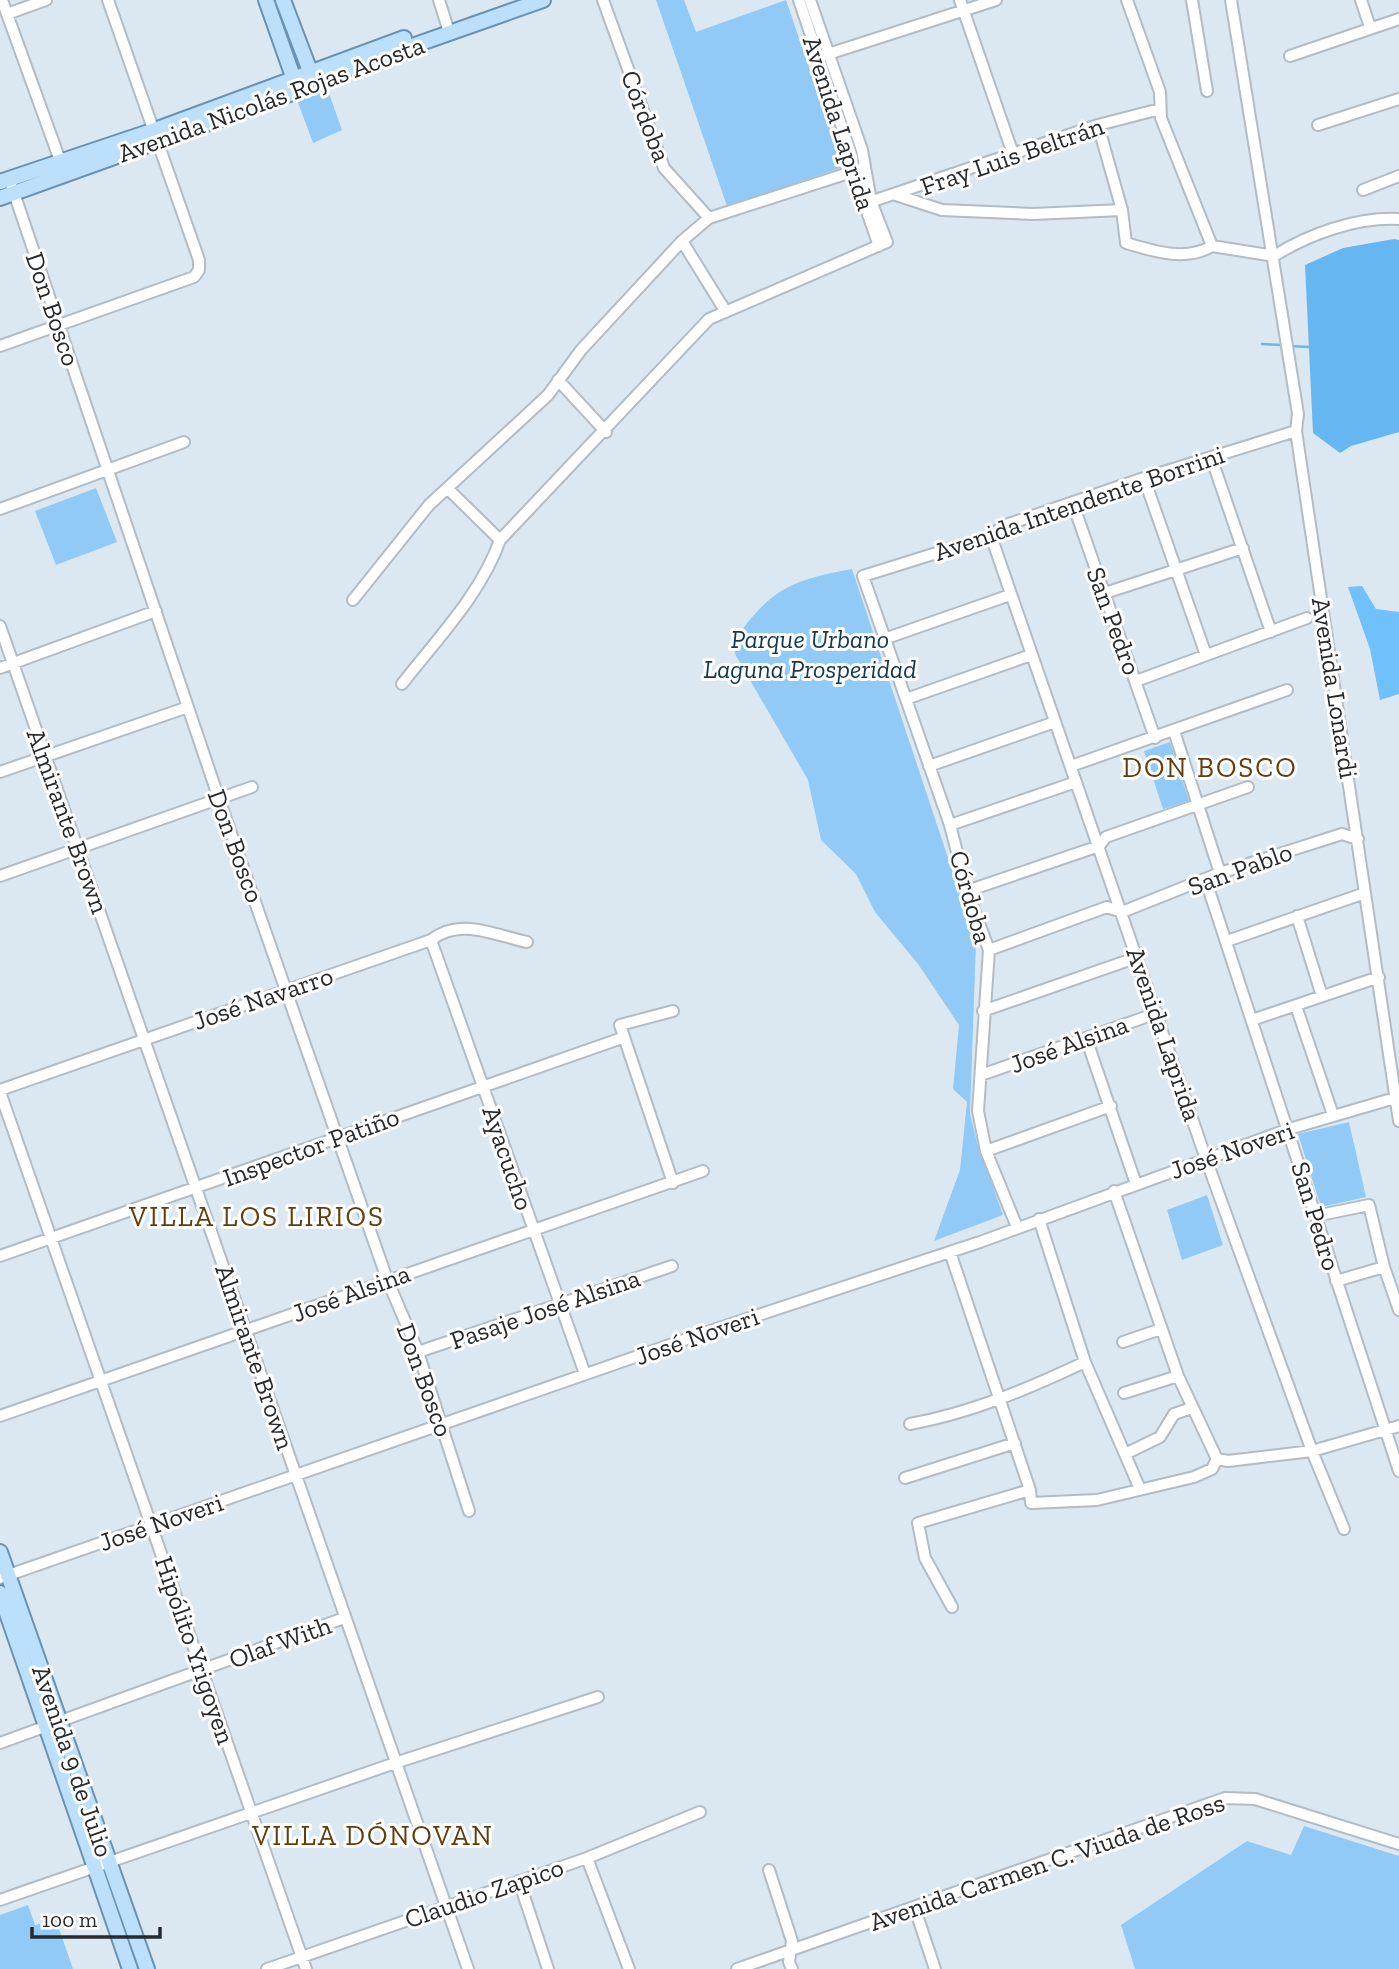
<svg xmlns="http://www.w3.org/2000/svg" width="1399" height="1969" viewBox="0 0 1399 1969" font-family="'Zilla Slab',serif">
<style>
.green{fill:#91caf6}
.forest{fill:#70c0fc}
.water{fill:#66b6f1}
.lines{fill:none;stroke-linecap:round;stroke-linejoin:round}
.stream{stroke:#66b6f1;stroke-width:2.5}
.minor-casing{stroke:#b1bcc5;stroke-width:14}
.major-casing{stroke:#6a93b3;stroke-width:18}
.minor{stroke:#fff;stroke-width:10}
.major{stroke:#bce0fc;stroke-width:14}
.labels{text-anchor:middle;stroke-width:6;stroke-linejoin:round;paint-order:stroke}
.street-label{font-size:26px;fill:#262a2e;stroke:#fff}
.park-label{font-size:26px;font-style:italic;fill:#15374f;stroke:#fff}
.neighbourhood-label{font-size:28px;letter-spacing:2px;fill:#643d0e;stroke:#fff}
</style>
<rect width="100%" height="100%" fill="#dce8f1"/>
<path class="green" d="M656,0H684L696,32L786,0L843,167L727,206Z
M327,88L342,130L313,143L297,100Z
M96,488L117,542L56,565L35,511Z
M852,569L976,942L970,1114L977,1142L1003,1215L934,1241L960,1170L967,1102L953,1089L959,1025L918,964L875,912L856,874L821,840L808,780L736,656L732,644C768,591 789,580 852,569Z
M1170,742L1189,801L1163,809L1144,751Z
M1349,1122L1366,1197L1321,1207L1298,1134Z
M1207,1195L1223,1245L1182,1260L1167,1210Z
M1304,1826L1399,1856V1969H1135L1121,1925L1247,1841L1291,1855Z
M28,1905L35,1925L56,1920L73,1969H0V1915Z"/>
<path class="forest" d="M1362,586L1376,609L1399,612V694L1380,700L1370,649L1348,587Z"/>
<path class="water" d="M1394,239L1399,240V432L1351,446L1340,453L1313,433L1305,265L1343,248Z"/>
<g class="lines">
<path class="stream" d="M1262,344L1283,345
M1289,346L1309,347"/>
<defs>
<path id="minor" d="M2,0L62,166
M439,0L449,32
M603,0L664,168L709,218
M799,0L852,157L853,171L879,246
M960,0L1013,154
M1127,0L1160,92L1161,118L1212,246
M1192,0L1207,91
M1231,0L1298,414L1296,431L1399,1121
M1361,0L1370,27
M7,14L46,0
M822,56L996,0
M1290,56L1399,19
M1098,125L1122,210L1126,243C1153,251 1186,262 1212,246L1274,256C1309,234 1356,217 1399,219
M1318,125L1399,99
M12,187L219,799L387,1279L418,1352L469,1511
M1363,190L1399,176
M896,195L942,210L1033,214L1122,210
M864,204L1098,125L1160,109
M682,241L726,312
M0,346L194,277L199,270V260L108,0
M558,380L606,432
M1211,457L1271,632
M1144,478L1206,655
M447,488L500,540
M1073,504L1155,738
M0,509L184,442
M991,536L1206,1159L1312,1451L1344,1529
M1105,593L1243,548
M353,600L429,505L548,395L581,350L682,241L709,218L864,168
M0,626L468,1969
M884,639L1010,595
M0,668L156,611
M1136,681L1307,618
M402,684C437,639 481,594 500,540L709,319L887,242L871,201L862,150L810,0
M906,699L1031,655
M1174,731L1220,873
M929,766L1055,722
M1071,766L1287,690
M0,772L188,707
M950,825L1076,782
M0,876L252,787
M1206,881L1399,1471
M967,891L1099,846L1106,837L1248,787
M1297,916L1322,996
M431,940L585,1374
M1227,941L1365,893
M989,950L1107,907L1122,912L1220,873L1342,834L1358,839
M1296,1006L1333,1115
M673,1011L620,1025L673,1183
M983,1011L1138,957
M1252,1020L1379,977
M1086,1038L1136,1184
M981,1075L1157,1013
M0,1090L431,940C460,917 494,935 527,942
M0,1092L306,1969
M986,1151L1111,1106
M1114,1191L1178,1376L1217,1459
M1315,1216L1369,1205L1384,1267L1399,1310
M1039,1219L1085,1362L1140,1489
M1017,1227L986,1151L978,1111L989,950L967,891L950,825L863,576L991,536L1003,526L1144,478L1296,431
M950,1252L1030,1490L1031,1503L1097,1500L1194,1477L1212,1469L1217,1459L1228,1461L1312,1451L1399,1426
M0,1256L622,1038
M1336,1281L1384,1267
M1123,1342L1161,1329
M418,1352L672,1266
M1124,1393L1178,1376
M0,1416L703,1171
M910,1424C971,1413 1030,1388 1085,1362
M1125,1454L1160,1437L1174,1414L1192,1408
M905,1478L1015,1443
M0,1578L701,1334L980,1242L1289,1129L1395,1098
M952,1607L925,1558L918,1523L1030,1490
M0,1743L344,1618
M587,1858L629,1969
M769,1870L792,1941L789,1962L792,1969
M519,1881L548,1969
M0,1900L395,1763L598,1697
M915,1909L935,1969
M267,1969L587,1858L700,1812
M737,1969L1225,1798L1255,1799L1399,1844"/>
<path id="major" d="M266,0L297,88
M283,0L313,79
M0,182L152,131L404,38
M0,198L298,91L313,81L543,0
M0,1552L147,1969
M0,1593L130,1969"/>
</defs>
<use href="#minor" class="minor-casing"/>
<use href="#major" class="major-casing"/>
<use href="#minor" class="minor"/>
<use href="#major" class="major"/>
</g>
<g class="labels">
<g class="street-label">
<text transform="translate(271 99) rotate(-20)" y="9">Avenida Nicolás Rojas Acosta</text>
<text transform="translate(646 116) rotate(69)" y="9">Córdoba</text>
<text transform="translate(839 123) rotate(72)" y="9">Avenida Laprida</text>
<text transform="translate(1012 156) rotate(-19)" y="9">Fray Luis Beltrán</text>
<text transform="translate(53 309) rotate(71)" y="9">Don Bosco</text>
<text transform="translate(1079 503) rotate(-19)" y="9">Avenida Intendente Borrini</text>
<text transform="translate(1114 621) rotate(70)" y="9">San Pedro</text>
<text transform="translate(1335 688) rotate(81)" y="9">Avenida Lonardi</text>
<text transform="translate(68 821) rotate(70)" y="9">Almirante Brown</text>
<text transform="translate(236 846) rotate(70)" y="9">Don Bosco</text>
<text transform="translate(1240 869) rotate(-20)" y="9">San Pablo</text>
<text transform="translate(971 897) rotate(74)" y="9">Córdoba</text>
<text transform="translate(263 998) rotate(-19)" y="9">José Navarro</text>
<text transform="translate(1164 1034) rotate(71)" y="9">Avenida Laprida</text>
<text transform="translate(1069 1044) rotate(-20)" y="9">José Alsina</text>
<text transform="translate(311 1147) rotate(-20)" y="9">Inspector Patiño</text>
<text transform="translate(1232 1150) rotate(-19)" y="9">José Noveri</text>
<text transform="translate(508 1158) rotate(71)" y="9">Ayacucho</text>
<text transform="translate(1316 1216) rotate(73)" y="9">San Pedro</text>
<text transform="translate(351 1293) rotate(-20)" y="9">José Alsina</text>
<text transform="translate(545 1309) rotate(-19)" y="9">Pasaje José Alsina</text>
<text transform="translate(697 1336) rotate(-19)" y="9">José Noveri</text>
<text transform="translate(255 1357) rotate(71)" y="9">Almirante Brown</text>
<text transform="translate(425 1380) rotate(70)" y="9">Don Bosco</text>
<text transform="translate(161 1522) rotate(-19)" y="9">José Noveri</text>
<text transform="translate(280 1642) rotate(-20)" y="9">Olaf With</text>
<text transform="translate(195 1650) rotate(71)" y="9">Hipólito Yrigoyen</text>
<text transform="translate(73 1761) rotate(71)" y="9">Avenida 9 de Julio</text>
<text transform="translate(1047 1862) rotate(-19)" y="9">Avenida Carmen C. Viuda de Ross</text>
<text transform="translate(484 1893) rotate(-19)" y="9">Claudio Zapico</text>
</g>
<g class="park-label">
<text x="810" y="648">Parque Urbano<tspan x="810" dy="30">Laguna Prosperidad</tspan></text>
</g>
<g class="neighbourhood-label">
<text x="1210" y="777">DON BOSCO</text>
<text x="257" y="1226">VILLA LOS LIRIOS</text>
<text x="373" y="1845">VILLA DÓNOVAN</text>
</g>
</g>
<path d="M32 1927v10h128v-10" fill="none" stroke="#262a2e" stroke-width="3.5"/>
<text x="42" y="1927" font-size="21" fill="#262a2e" stroke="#ffffff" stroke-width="5" paint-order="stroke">100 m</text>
</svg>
